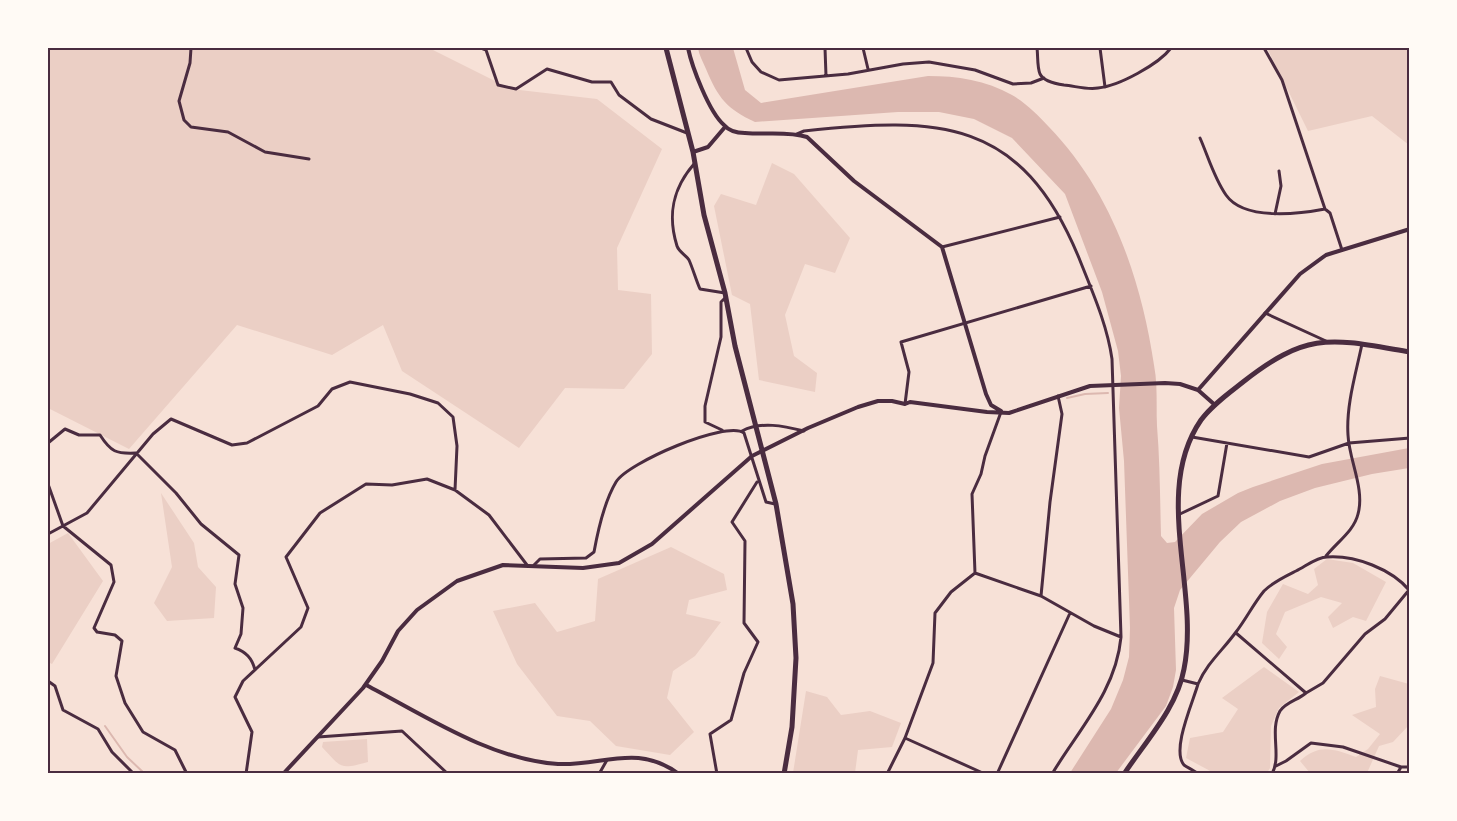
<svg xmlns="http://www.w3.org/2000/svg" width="1457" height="821" viewBox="0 0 1457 821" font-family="Montserrat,sans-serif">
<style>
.green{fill:#ebcfc5}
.water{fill:#dcb8b0}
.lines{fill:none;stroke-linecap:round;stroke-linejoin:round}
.stream{stroke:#dcb8b0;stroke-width:2}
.minor{stroke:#4a2c40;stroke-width:3}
.tertiary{stroke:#4a2c40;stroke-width:4}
.trunk{stroke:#4a2c40;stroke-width:5}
.neatline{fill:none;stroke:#4a2c40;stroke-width:2}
</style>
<rect width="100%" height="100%" fill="#f7e1d7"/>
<path class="green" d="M48,48H429L511,89L597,99L662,149L617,248L618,290L651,294L652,354L624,389L565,388L519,448L402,371L383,325L332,355L237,325L129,449L48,408Z
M1267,48H1409V145L1372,116L1308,131Z
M772,163L794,174L850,238L835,273L805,264L785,315L794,356L817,373L815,392L759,380L750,304L732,295L714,206L721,194L756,205Z
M161,493L194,543L198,567L216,587L214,618L167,621L154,603L172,567Z
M68,533L103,581L52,664L48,662V544Z
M671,547L724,574L727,590L689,600L686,614L721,622L695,656L673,671L667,698L694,732L670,755L616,746L590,721L557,716L517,664L493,611L535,603L557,632L595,621L598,579Z
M1327,559L1353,563L1386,582L1366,621L1353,617L1333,628L1328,617L1342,603L1321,597L1285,612L1276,634L1287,647L1279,659L1262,643L1267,612L1283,584L1308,594L1318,585L1314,569Z
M1264,667L1299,692L1279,708L1271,726L1270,768L1267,773H1214L1186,758L1190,738L1223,732L1238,709L1222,698Z
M1380,676L1409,684V725L1393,742L1379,746L1367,773H1310L1300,761C1319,743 1334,749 1356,757L1368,749L1380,734L1352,715L1376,707L1375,689Z
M806,691L827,697L841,715L870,711L901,723L892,747L858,750L855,773H793Z
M367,739L368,762C339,770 342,768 322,747L323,742Z"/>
<path class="water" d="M698,48H733L745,90L761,103L928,76C957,76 986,80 1012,95C1026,103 1038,115 1049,127C1111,191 1141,278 1154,365C1158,386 1156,405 1157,426C1160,462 1160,499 1161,536L1167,543L1175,542L1202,514L1238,493L1253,487L1322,464L1409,448V468L1372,474L1315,488L1280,501L1241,522L1220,542L1180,590L1174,608L1176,670L1173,687L1166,706L1116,773H1070L1111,709L1123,680L1129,657L1130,628L1124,461L1119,408L1121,376L1118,351L1102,292L1065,194L1012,138L974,119L939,112H898L755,122C727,109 718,98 706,69C703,62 699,55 698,48Z"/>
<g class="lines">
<path class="stream" d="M1067,398L1085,394L1108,393
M105,726L127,757L145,774"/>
<path class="minor" d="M191,48L190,63L179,101L184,120L191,127L228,132L265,152L309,159
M481,48L486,50L498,85L516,89L547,69L592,82H611L619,95L651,119L687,133
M746,48L752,62L761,72L779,80L848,74L903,64L929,62L975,70L1013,84L1031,83L1044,78
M825,48L826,76
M863,48L868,69
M1037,48C1038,55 1037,67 1040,74C1044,82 1057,84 1064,85C1075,86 1087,90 1098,88C1119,86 1159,64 1171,48
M1100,48L1105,87
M1264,48L1282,80L1325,209L1330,213L1342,250
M797,134L804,131C939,117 1021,117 1079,258C1092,291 1107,324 1112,359L1121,637
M1200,138C1208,156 1214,178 1226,195C1244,221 1299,214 1325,209
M694,164C673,188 667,214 677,246C679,252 686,255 689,260C693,269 696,280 700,289L725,293
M1275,214L1281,186L1279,171
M942,247L1060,217
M1265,313L1326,341
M905,404L909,372L901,342L1091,286
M722,430L705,422V406L721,337V302L725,298
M742,431C761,421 784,426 804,431
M1192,437L1309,457L1349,443L1410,438
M48,443L65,429L79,435H100C111,452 116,454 136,453L176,493L201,524L239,555L235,584L243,608L241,634L235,648C246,652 252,658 255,670
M48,484L63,526L111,565L114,582L94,628L97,632L115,635L122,641L116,676L125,703L143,732L175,750L187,774
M1180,514L1218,496L1227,443
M48,534L87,513L153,434L171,419L232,445L247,443L318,406L332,389L350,382L410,394L438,403L453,417L457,446L455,490
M1326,556C1337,542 1354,531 1358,514C1365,489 1349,460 1348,435C1346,405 1356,373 1362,344
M534,565L540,559L586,558L594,552C598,530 604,502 616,482C627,463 726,420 744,433L766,502L775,504
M975,573L1041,596L1094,626L1121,637C1116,691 1079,729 1052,774
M1041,596L1050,502L1062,414L1058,396
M1236,633L1306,693C1298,700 1286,702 1280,711C1269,731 1282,755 1272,774
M1182,680L1198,684C1207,663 1223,650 1236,632C1246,619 1254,603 1264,591C1273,582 1286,576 1296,571C1306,566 1317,557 1327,557C1355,555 1392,569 1410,591
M48,681L55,686L63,710L98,729L112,752L134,774
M1198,684C1193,702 1171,750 1184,765C1188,768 1194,770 1198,774
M1306,693L1323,683L1365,634L1385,619L1409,590
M318,737L402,731L448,774
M905,738L985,774
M1276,766L1286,761L1311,743L1343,747L1401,767H1410
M246,774L252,732L235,697L243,681L301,627L308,608L286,557L320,513L366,484L392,485L427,479L455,490L489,515L527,565
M599,774L607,760
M717,774L710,734L731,720L744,673L758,642L744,623L745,541L732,522L757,482
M887,774L905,738L933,663L935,613L951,592L975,573L972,494L981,474L985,456L1001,412
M997,774L1070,613
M1397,774L1401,767"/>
<path class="tertiary" d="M688,48C692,67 709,112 724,125C729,131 738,133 745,133C766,135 788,131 807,137L854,181L942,247L986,394L991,405L1001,411
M693,152L708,147L725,127
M1198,390L1300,274L1326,255L1410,229
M366,685C424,715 491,760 558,764C603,766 637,743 679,774
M283,774L363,688L382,661L398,631L417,610L457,581L503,565L583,568L619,563L652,544L752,456L808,428L858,407L878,401H892L905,404L910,402L987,412L1009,413L1090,386L1165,383L1180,384L1198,390L1215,405"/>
<path class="trunk" d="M666,48L693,152L704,215L725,293L735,346L776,504L793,604L796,658L792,727L784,774
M1124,774C1145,742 1177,708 1184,669C1200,590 1152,491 1201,420C1212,405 1229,393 1243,382C1309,330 1332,339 1410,352"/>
</g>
<rect width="1457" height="821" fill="none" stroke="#fffaf5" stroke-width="98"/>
<rect x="49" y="49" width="1359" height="723" class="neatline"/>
</svg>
